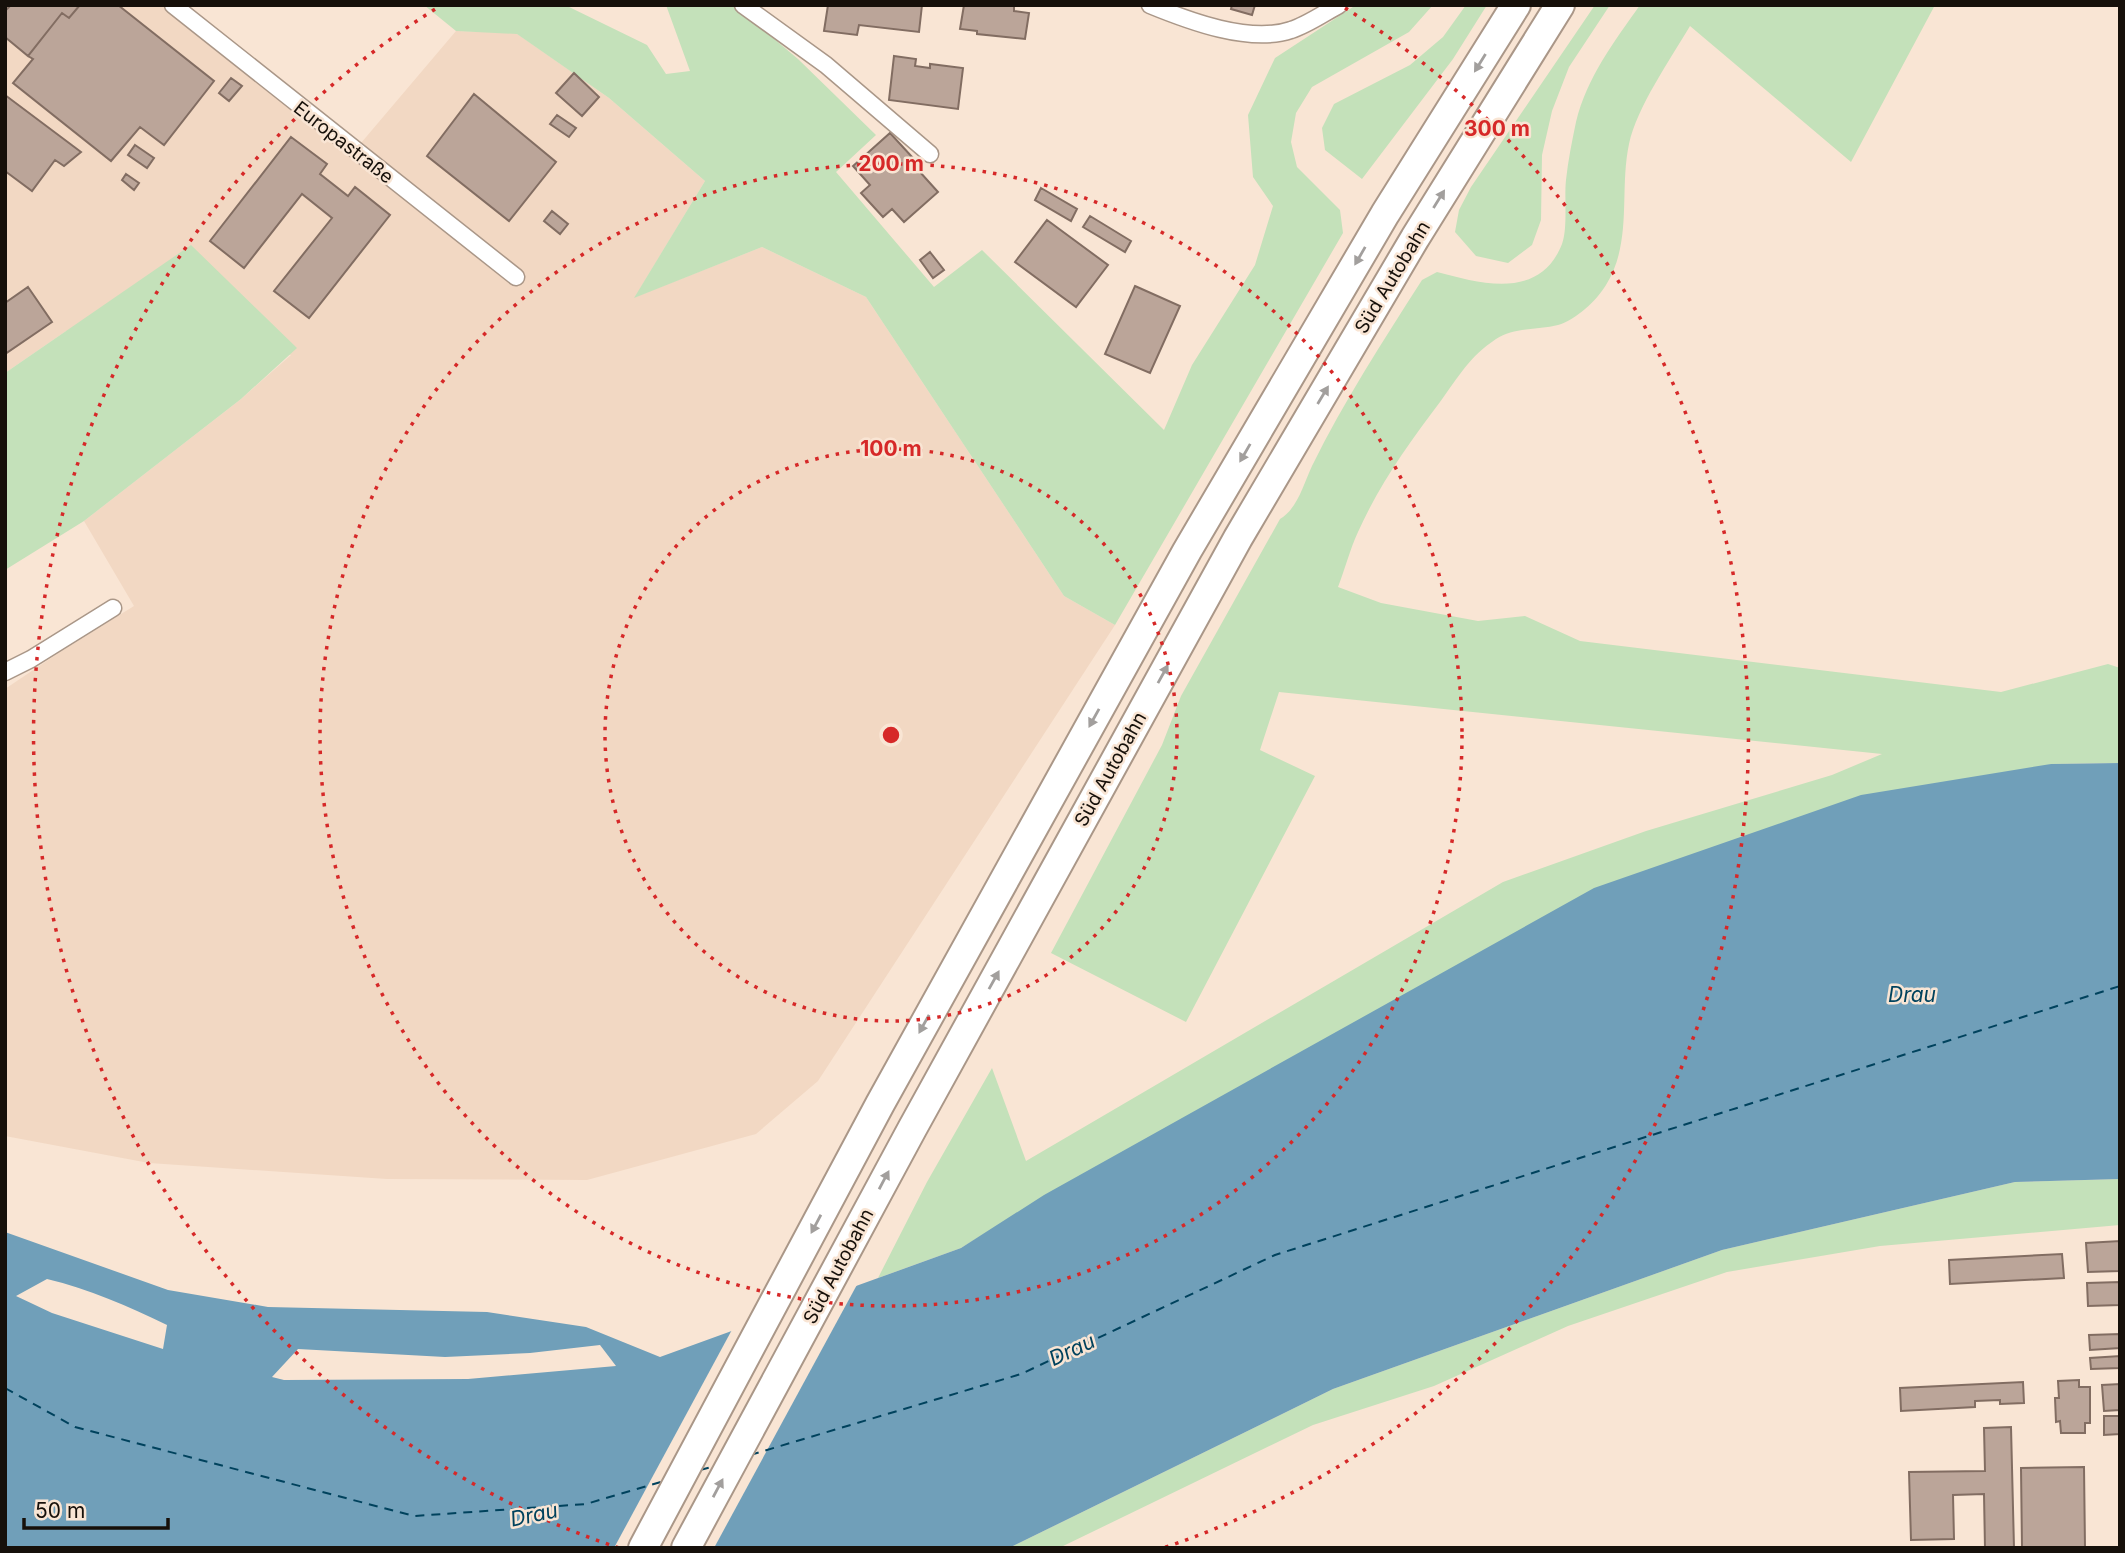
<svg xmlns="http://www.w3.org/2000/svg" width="2125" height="1553" viewBox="0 0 2125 1553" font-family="Inter,sans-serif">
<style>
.built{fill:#f2d8c3}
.green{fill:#c4e1ba}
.water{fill:#709fb9;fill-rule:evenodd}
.pier{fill:#f9e5d4}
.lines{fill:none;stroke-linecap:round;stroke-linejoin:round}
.ferry{stroke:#00425d;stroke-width:2;stroke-dasharray:9 7;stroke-linecap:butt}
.building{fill:#bba599;stroke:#826d62;stroke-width:2}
.street-casing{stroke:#aa9788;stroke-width:19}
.highway-casing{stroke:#aa9788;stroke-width:32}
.street{stroke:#fff;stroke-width:16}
.highway{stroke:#fff;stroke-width:28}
.oneway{fill:#a29f9d}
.ring{fill:none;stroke:#d62828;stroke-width:3.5;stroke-dasharray:3.5 7}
.labels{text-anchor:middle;stroke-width:5;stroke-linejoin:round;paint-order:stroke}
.street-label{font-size:19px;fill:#16100a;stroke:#f9e5d4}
.water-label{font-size:21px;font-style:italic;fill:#00425d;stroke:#f9e5d4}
.centre{fill:#d62828;stroke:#f9e5d4;stroke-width:3.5}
.ring-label{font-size:21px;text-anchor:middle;font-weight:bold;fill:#d62828;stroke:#f9e5d4;stroke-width:5;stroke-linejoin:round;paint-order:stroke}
</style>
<rect width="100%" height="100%" fill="#f9e5d4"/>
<path class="built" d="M5,5H188L361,143L456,31L516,33L609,98L705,181L635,297L762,247L866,297L1064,596L1115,625L818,1081L756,1134L587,1180L387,1179L149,1163L5,1136V689L60,652L134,606L84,521L241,399L291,355L66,331L5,373Z"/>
<path class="green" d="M424,5H565L647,45L666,74L690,71L666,5H734L798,59L876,135L836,172L934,287L982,250L1164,430L1192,365L1255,265L1273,206L1253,177L1248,115L1275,58L1356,5H1433L1409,32L1312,87L1296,113L1291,142L1297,167L1340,210L1343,233L1115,625L1064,596L866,297L762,247L634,298L705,181L609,98L517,34L456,31Z
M1466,5H1487L1453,59L1362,179L1325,150L1322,128L1334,104L1410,65L1443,37Z
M1595,5H1610L1569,67L1552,111L1542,155L1541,220L1532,245L1508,263L1476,256L1455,232L1459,210L1471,187Z
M1640,5H1935L1851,162L1690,26C1670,60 1637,107 1629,144C1619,191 1633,241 1606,285C1597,300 1576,320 1558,325C1538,330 1514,327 1496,339C1469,357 1459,376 1440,402C1409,443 1379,485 1358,532C1350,549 1345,569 1338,587L1381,603L1478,621L1525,616L1580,641L2001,692L2108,664L2120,668V763L2051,764L1000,1224L961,1248L878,1278L927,1182L992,1068L1026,1161L1503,882L1646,831L1832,775L1882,754L1279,692L1260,750L1315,776L1186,1022L1051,953L1162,745L1181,696L1280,519C1298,508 1303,485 1312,466C1344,401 1383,341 1422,280L1437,272C1482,284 1540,300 1562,244C1568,227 1564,198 1566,180C1568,161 1572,141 1576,122C1587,77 1614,42 1640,5Z
M191,245L297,348L241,399L84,521L5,570V373Z
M2120,1179V1225L1880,1246L1727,1272L1568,1326L1434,1386L1313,1425L1059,1548H1009L1333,1389L1722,1250L2015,1182Z"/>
<path class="water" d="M2120,763V1179L2015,1182L1722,1250L1333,1389L1009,1548H5V1232L168,1290L268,1307L487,1312L586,1327L660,1357L961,1248L1044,1195L1594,888L1861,795L2051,764ZM47,1279C89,1289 128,1306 167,1325L163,1349L52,1313L16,1296ZM600,1345L616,1366L468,1379L284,1380L272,1377L298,1349L445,1357L530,1353Z"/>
<path class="pier" d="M859,1281L714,1548H614L734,1326Z"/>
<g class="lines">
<path class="ferry" d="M5,1388L75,1427L414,1516L586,1504L664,1481
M750,1455L1021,1374L1275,1255L2120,986
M700,1470L715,1466"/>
</g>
<path class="building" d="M11,5H80L69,18L62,13L28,56L5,37V11Z
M80,5H118L214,81L164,145L140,127L111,161L13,83L33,59L28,56L62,13L69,18Z
M828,5H922L919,32L859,25L857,35L824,31Z
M964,5H1014V11L1029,13L1025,39L977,34V31L960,29Z
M1232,5H1255L1252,15L1231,9Z
M894,56L916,59L915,66L930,68V64L963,68L958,109L889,100Z
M574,73L599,97L582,116L556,93Z
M231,78L242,86L229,101L219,93Z
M474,94L556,162L509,221L427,156Z
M5,95L81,152L64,166L55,160L32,191L5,171Z
M557,115L576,128L569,137L550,124Z
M890,133L913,158L910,161L938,192L904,222L892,209L883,217L861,193L870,185L853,166Z
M291,137L327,164L320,174L348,196L355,187L390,215L309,318L274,291L332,218L302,194L244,268L210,241Z
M135,145L154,158L147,168L128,155Z
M126,174L139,183L134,190L122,180Z
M1041,188L1077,209L1071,221L1035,200Z
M552,211L568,224L560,234L544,221Z
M1090,216L1131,241L1125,252L1083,227Z
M1047,220L1108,265L1076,307L1015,262Z
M930,252L944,270L933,278L920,260Z
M1135,286L1180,306L1150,373L1105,354Z
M28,287L52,322L5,354V303Z
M2120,1241V1271L2088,1272L2086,1243Z
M2062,1254L2064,1278L1950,1284L1949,1260Z
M2120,1282V1305L2088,1306L2087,1283Z
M2120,1334V1348L2090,1350L2089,1335Z
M2120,1356V1368L2091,1369L2090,1358Z
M2079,1380V1387H2090V1423H2085V1433H2061L2060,1421L2056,1422L2055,1398H2059L2058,1381Z
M2023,1382L2024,1403L2000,1404V1400L1975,1401V1407L1901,1411L1900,1388Z
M2120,1384V1410L2104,1411L2102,1385Z
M2104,1416H2120V1434L2104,1435Z
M2011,1427L2014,1548H1985L1984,1494L1953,1495L1954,1539L1911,1540L1909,1472L1985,1471L1984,1428Z
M2084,1467L2085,1548H2022L2021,1468Z"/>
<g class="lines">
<defs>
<path id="street" d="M173,5L516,277
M743,5L826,65L930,154
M1150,5C1189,21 1250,44 1291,30C1307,25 1324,13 1339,5
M5,672L31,659L113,608"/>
<path id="highway" d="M643,1548L880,1104L1187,551L1385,214L1516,5
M686,1548L912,1129L1238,538L1415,238L1560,5"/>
</defs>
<use href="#street" class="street-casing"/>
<use href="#highway" class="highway-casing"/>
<use href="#street" class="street"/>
<use href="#highway" class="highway"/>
</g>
<defs><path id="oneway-solid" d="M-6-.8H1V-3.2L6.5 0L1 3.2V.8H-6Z" transform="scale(1.75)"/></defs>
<g class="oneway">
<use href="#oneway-solid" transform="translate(1480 63) rotate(122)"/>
<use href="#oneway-solid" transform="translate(1439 199) rotate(-58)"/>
<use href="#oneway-solid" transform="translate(1360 256) rotate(120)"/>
<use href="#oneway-solid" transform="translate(1323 395) rotate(-59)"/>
<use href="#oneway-solid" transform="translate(1245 453) rotate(120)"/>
<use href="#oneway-solid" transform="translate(1163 674) rotate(-61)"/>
<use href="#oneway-solid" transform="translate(1094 718) rotate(119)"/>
<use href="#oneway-solid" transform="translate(994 980) rotate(-61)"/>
<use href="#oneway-solid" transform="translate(924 1024) rotate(119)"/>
<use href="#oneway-solid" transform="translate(884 1180) rotate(-62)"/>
<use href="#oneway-solid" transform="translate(816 1224) rotate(118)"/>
<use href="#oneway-solid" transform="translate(718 1488) rotate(-62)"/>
</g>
<g class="ring">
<circle cx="891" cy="735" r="286"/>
<circle cx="891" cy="735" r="571"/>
<path d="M619 1548A857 857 0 0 1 437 8M1345 8A857 857 0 0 1 1163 1548"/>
</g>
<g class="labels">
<g class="street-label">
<text transform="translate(344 142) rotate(38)" y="7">Europastraße</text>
<text transform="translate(1392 277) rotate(-59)" y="7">Süd Autobahn</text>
<text transform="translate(1110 769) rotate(-61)" y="7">Süd Autobahn</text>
<text transform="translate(838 1266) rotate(-62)" y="7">Süd Autobahn</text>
</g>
<g class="water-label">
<text x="1912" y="1002">Drau</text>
<text transform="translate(1072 1350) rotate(-25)" y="7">Drau</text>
<text transform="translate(534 1515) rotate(-12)" y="7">Drau</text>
</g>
</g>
<circle cx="891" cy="735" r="10" class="centre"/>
<g class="ring-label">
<text x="1497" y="136">300 m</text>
<text x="891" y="171">200 m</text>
<text x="891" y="456">100 m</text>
</g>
<rect width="2125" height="1553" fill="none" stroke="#16100a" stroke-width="14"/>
<path d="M24 1518v10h144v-10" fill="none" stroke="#16100a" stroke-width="3.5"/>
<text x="35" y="1518" font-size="21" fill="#16100a" stroke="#f9e5d4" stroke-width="5" paint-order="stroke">50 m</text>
</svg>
